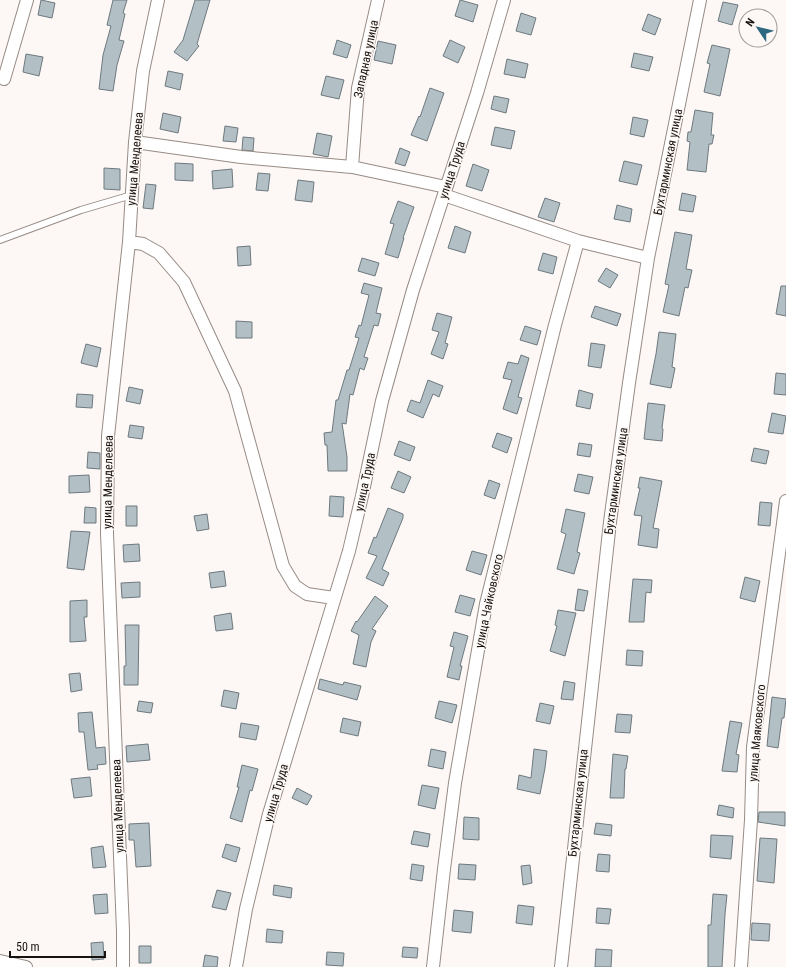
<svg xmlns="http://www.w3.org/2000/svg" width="786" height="967" viewBox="0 0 786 967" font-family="'Roboto Condensed',sans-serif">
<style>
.building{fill:#b2c0c6;stroke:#6d797f}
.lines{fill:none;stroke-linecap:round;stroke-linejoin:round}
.service-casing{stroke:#978b85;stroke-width:8}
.minor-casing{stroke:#978b85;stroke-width:14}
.service{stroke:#fff;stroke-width:6}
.minor{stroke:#fff;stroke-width:12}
.labels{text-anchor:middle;stroke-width:3;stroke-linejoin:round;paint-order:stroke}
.street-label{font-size:12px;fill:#161210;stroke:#fdf8f5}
</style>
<rect width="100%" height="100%" fill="#fdf8f5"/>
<path class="building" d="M41,0L55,3L52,18L38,15Z
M113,0H127L123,13L125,14L119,40L124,41L117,65L113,91L99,89L103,55L111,26L107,25Z
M195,0H210L197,44L199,46L187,61L174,52L183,40Z
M460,0L478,5L473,22L455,16Z
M723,2L738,5L732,25L718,21Z
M521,13L536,18L531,35L516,31Z
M648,14L661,19L655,35L642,30Z
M337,40L351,45L347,58L333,54Z
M450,40L465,47L458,63L443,56Z
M378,41L396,45L392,64L374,60Z
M712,45L730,49L720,96L704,92L710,64L707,63Z
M634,53L653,57L649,71L631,67Z
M26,54L43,57L39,76L23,72Z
M507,59L528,64L525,78L504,74Z
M168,71L183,74L180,90L165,86Z
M326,76L344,80L339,99L321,95Z
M430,88L444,93L427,141L411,135L419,116L420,117Z
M494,96L509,99L506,113L491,109Z
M695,110L713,113L711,135H714L712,144H709L706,172L687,170L690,142L687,141L688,132H691Z
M163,113L181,117L178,133L160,129Z
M633,117L648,120L644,137L630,134Z
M225,126L238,128L236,142L223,141Z
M495,127L515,131L511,149L491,145Z
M317,133L332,136L328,157L313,154Z
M243,137L254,138L253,151L242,150Z
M400,148L410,152L405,166L395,163Z
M624,161L642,165L637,185L619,181Z
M175,163L193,164V181L175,180Z
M473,164L489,170L482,191L466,186Z
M104,168L120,169V190L104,189Z
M232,169L233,187L213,189L212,171Z
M258,173L270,174L268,191L256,190Z
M298,180L314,182L312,202L295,200Z
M146,184L156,185L153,209L143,208Z
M682,193L696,196L693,212L679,210Z
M545,198L560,203L554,222L538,217Z
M398,201L414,207L403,238H404L398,258L385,254L394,224L390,223Z
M617,205L632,209L630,222L614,219Z
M455,226L471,232L465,253L448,248Z
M675,232L692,235L686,269L692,270L688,288L685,287L679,316L663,312L669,285L665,284Z
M250,246L251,265L238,266L237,247Z
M543,253L557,257L553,274L538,270Z
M362,258L379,263L375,276L358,271Z
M606,268L618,275L610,288L598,281Z
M364,283L382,288L376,313L381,314L378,326L374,325L364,357L368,358L364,370L360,368L353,395L350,394L346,424L342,423L347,457V471H328L327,445H325L324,433L332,432L336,400H338L347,370H349L359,338L355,337L359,325L361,326L369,295L361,293Z
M781,286H786V316L776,314Z
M595,306L621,314L617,326L591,317Z
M437,313L452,317L445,343L448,344L443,359L431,354L439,332L432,330Z
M236,321L252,322V338H236Z
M525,326L541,331L537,345L520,340Z
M659,332L676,334L672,367L675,368L671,388L650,384L656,354Z
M591,343L605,345L601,368L588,366Z
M86,344L101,348L97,367L81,363Z
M521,355L529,358L518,397L522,398L517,414L503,409L512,380L503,378L508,362L518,364Z
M776,373L786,374V395L774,394Z
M428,380L443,386L439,397L433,394L423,418L407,411L411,400L420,403Z
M129,387L143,390L140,404L126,401Z
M579,390L593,394L590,409L576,406Z
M77,394L93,395L92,408L76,407Z
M648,403L665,405L662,428L663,429L662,441L644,439Z
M772,413L786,416L783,434L768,432Z
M130,425L144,427L142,439L128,437Z
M497,433L512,438L507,453L492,447Z
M399,441L415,447L410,461L394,455Z
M579,443L592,445L590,457L577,455Z
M754,448L769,451L766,464L751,461Z
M88,452L100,453V469L87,468Z
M398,471L411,477L404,493L391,488Z
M578,474L593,477L589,494L574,491Z
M89,475L90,492L69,493V476Z
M640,477L662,481L653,528L659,529L657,548L638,545L642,516L634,515L640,488H638Z
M489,480L500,484L495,499L484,495Z
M330,496L344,497L343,517L329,516Z
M760,502L772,503L770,526L758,525Z
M126,506H137V526H126Z
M85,507L96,508V523H84Z
M388,508L403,514V518L382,569L389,573L383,586L366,578L377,556L368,553L374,537L376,538Z
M566,509L585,513L577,552L580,553L574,574L557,569L566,534L561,532Z
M207,514L209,529L197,531L194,516Z
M71,531L90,532L84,570L67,568Z
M139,544L140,561L124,562L123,545Z
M472,551L487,555L481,575L466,570Z
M224,571L226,586L211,588L209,573Z
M745,577L760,581L755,602L740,598Z
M633,579L652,580L651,593L646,592L644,622H629Z
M140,582V597L122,598L121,583Z
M578,589L588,591L584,611L575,610Z
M460,595L475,599L470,616L455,612Z
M375,596L388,606L372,629L376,631L371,642L366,667L353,664L359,635L351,631L356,621L357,622Z
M87,600V617H84L86,641L70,642V601Z
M558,610L576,613L565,656L550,651L557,626L555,625Z
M231,613L233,629L216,631L214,616Z
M125,625H139L138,685H124V666H126Z
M454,632L468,636L460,666H462L459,680L447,677L454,647L450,646Z
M627,650L643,651L642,666L626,665Z
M80,673L82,690L71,692L69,674Z
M320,679L343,685L344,682L361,686L357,700L318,689Z
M564,681L575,683L573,700L561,699Z
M224,690L239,693L236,709L221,706Z
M772,697L786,699L784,718H782L778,748L767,746Z
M139,701L153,703L151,713L137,711Z
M439,701L457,705L452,723L435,718Z
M540,703L554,706L550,724L536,721Z
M92,712L96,748L105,747L106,764L97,765L98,769L88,770L84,732H79L78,713Z
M617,714L632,715L630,733L615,732Z
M343,718L361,722L358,736L340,732Z
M730,721L742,723L736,754L739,755L737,772L722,771Z
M241,723L259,726L256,740L239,737Z
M148,744L150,760L127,762L126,746Z
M431,749L446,752L443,769L428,766Z
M534,749L547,751L545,768L540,794L517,789L519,775L531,778Z
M613,754L628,756L626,769H625L624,798H610Z
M242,765L258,769L252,791L250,790L242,822L230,818L239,787H237Z
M90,777L92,796L74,798L71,779Z
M422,785L439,788L435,809L418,805Z
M297,788L312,796L307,805L292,798Z
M719,805L734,808L733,818L717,815Z
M759,812H785V826L758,822Z
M464,817L479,818V840L463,839Z
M149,823L151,866L136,867L134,840H129V824Z
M596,823L612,825L611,836L594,834Z
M414,831L430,834L428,847L411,844Z
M711,835L733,836L731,859L710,857Z
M760,838L777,839L774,883L757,881Z
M226,844L240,848L236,862L222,857Z
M103,846L106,867L93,868L91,848Z
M598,854L610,855L609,872L596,871Z
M412,864L424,866L422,881L410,879Z
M459,864L476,865L475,880L458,879Z
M530,865L532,883L523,885L521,866Z
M274,885L292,888L291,898L273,895Z
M217,890L231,893L226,910L212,907Z
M107,894L108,913L95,914L93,895Z
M713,894L727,895L725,914L722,967H708V925H711Z
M518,905L534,907L532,925L516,923Z
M597,908L611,909L609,924L596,923Z
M454,910L473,912L471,933L452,931Z
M752,923L770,924L769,941L751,940Z
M267,929L283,931L282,943L266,942Z
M103,942L104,959L92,960L91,943Z
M139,946H151V963H139Z
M403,947L418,948L417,958L402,957Z
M596,949L612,950L611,967H595Z
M327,952L344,953L343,966L326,965Z
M205,955L218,957L217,967H203Z"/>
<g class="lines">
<defs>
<path id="service" d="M0,240L81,210L132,195"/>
<path id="minor" d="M4,79L27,0
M135,142L241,157L352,167L446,187
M352,167L358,88L378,0
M444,195L578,241L648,258
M129,242L143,244L159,253L184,282L235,391L283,566L295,586L307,594L334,598
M0,961L26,967
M123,967V931L107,533L108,436L129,242L135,142L143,71L158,0
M236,967L246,909L269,814L349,551L362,496L382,401L413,290L477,93L504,0
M433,967L444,869L455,783L486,604L555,325L578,241
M561,967L610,522L629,383L648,258L700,0
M741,967L751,820L753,747L786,501"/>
</defs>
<use href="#service" class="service-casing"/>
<use href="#minor" class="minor-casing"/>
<use href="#service" class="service"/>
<use href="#minor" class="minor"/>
</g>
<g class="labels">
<g class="street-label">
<text transform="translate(366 59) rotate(-78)" y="4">Западная улица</text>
<text transform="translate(135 159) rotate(-85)" y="4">улица Менделеева</text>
<text transform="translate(668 162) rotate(-79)" y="4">Бухтарминская улица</text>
<text transform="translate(452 170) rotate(-72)" y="4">улица Труда</text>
<text transform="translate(616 481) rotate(-82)" y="4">Бухтарминская улица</text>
<text transform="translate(108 482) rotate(-89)" y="4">улица Менделеева</text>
<text transform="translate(365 482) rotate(-78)" y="4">улица Труда</text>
<text transform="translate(489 601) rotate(-78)" y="4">улица Чайковского</text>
<text transform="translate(757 733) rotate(-85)" y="4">улица Маяковского</text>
<text transform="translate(276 793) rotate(-74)" y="4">улица Труда</text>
<text transform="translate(578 803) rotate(-84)" y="4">Бухтарминская улица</text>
<text transform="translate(118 806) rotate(-92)" y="4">улица Менделеева</text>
</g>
</g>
<g transform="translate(758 28) rotate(305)"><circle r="19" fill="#fdf8f5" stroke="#a19c99"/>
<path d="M0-3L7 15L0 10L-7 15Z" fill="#2d6881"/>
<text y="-6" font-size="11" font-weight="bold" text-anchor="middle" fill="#161210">N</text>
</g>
<path d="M10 951v6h95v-6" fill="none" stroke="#161210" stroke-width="2"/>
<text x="16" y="951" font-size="12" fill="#161210" stroke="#fdf8f5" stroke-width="3" paint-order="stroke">50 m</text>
</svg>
